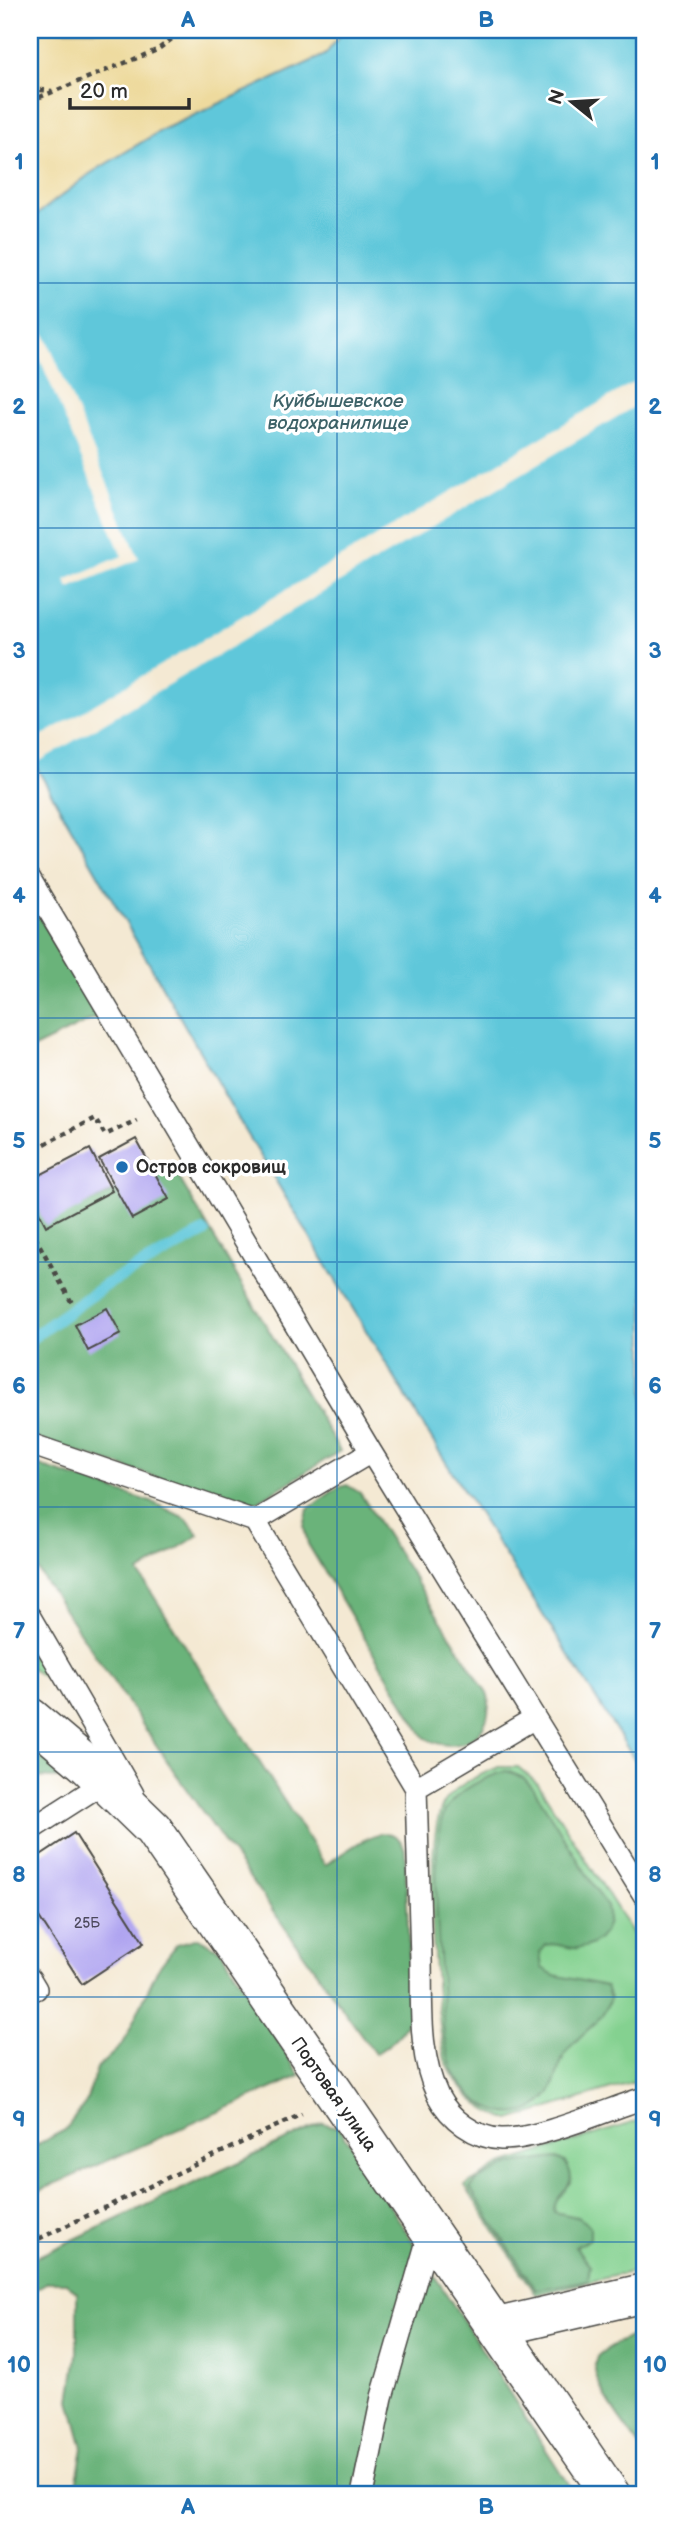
<svg xmlns="http://www.w3.org/2000/svg" width="674" height="2525" viewBox="0 0 674 2525" font-family="'Balsamiq Sans',sans-serif">
<style>
.green{fill:#84d190;stroke:#587e5e;stroke-width:2}
.forest{fill:#6bb37a;stroke:#4b6f52;stroke-width:2}
.sand{fill:#eeda9e;stroke:#8c8264;stroke-width:2}
.water{fill:#5ec7da;stroke:#447982;stroke-width:2}
.pier{fill:#f4e9d3}
.lines{fill:none;stroke-linecap:round;stroke-linejoin:round}
.stream{stroke:#5ec7da;stroke-width:12}
.building{fill:#aea3f0}
.service-casing{stroke:#494844;stroke-width:24}
.tertiary-casing{stroke:#494844;stroke-width:41}
.path{stroke:#494844;stroke-width:4.5;stroke-dasharray:5 5;stroke-linecap:butt}
.service{stroke:#fff;stroke-width:21}
.tertiary{stroke:#fff;stroke-width:38}
.grid{fill:none;stroke:#1f6fb2;stroke-width:2;stroke-opacity:0.55}
.poi-dot{fill:#1f6fb2;stroke:#fff;stroke-width:2.5}
.labels{text-anchor:middle;stroke-width:7;stroke-linejoin:round;paint-order:stroke}
.number-label{font-size:14px;fill:#4c495c}
.poi-label{font-size:18px;font-weight:bold;fill:#2b2b2b;stroke:#fff;text-anchor:start}
.street-label{font-size:18px;fill:#2b2b2b;stroke:#fff}
.water-label{font-size:19px;font-style:italic;fill:#3d6268;stroke:#fff}
.neatline{fill:none;stroke:#1f6fb2;stroke-width:2.5}
.grid-label{font-size:23px;text-anchor:middle;font-weight:bold;fill:#1f6fb2}
</style>
<rect width="100%" height="100%" fill="#fff"/>
<filter id="ink" filterUnits="userSpaceOnUse"><feTurbulence type="fractalNoise" baseFrequency=".0143" numOctaves="2"/><feDisplacementMap in="SourceGraphic" scale="14" xChannelSelector="R" yChannelSelector="G"/><feConvolveMatrix kernelMatrix="1 2 1 2 8 2 1 2 1" color-interpolation-filters="sRGB"/></filter>
<filter id="wash" filterUnits="userSpaceOnUse"><feTurbulence type="fractalNoise" baseFrequency=".00686" numOctaves="4" result="noise"/><feDisplacementMap in="SourceGraphic" scale="28" xChannelSelector="R" yChannelSelector="G"/><feGaussianBlur stdDeviation="1.57" result="paint"/><feColorMatrix in="noise" values="0 0 0 0 0 0 0 0 0 0 0 0 0 0 0 0 0 1.4 0 .05"/><feComposite in="paint" operator="in"/></filter>
<g filter="url(#wash)">
<rect width="100%" height="100%" fill="#f4e9d3"/>
<path class="green" d="M30,1645L52,1678L51,1682L30,1668Z
M499,1767H518L538,1784L644,1951V2079L510,2120C478,2110 458,2090 445,2059C436,2015 421,1833 446,1800C459,1783 480,1775 499,1767Z
M644,2119V2269L536,2294L465,2186L502,2164Z"/>
<path class="forest" d="M30,900L97,1017L30,1050Z
M161,1169L175,1171L340,1451L249,1507L30,1437V1195L46,1223Z
M40,1466L154,1503L187,1519L199,1535L139,1573L325,1865C346,1853 391,1810 405,1850L411,2008C407,2032 394,2042 375,2054L182,1783L30,1559V1471Z
M347,1485L360,1493L488,1695C495,1736 457,1758 424,1737L308,1544L304,1527L308,1509L337,1488Z
M30,1744L51,1758L57,1778L30,1777Z
M507,1771L524,1778L534,1789L607,1907C612,1927 600,1946 579,1948C567,1950 558,1941 546,1945L540,1953L542,1968L554,1975L606,1986L610,1998C602,2024 582,2031 567,2051C556,2066 558,2085 545,2099C511,2134 462,2100 450,2062C447,2054 446,2044 444,2036C442,1990 427,1845 445,1811C456,1790 485,1777 507,1771Z
M198,1938L221,1950L300,2076L30,2195V2148L65,2130L86,2102L97,2068L123,2044L157,1970L177,1944Z
M323,2123L340,2128L575,2495H74L83,2448L70,2400L77,2355V2293L65,2282H48L30,2292V2260Z
M556,2158L565,2162C583,2188 553,2192 554,2212L577,2217L590,2226V2239L575,2247L590,2265L588,2280L536,2290L470,2188L476,2181L510,2164Z
M644,2330V2452C631,2433 584,2378 597,2357C601,2350 635,2334 644,2330Z"/>
<path class="sand" d="M30,30H344L325,55L162,130L91,173L30,220Z"/>
<path class="water" d="M344,30H644V1774L440,1453L239,1120L30,756V220L91,173L162,130L325,55Z"/>
<path class="pier" d="M30,298L139,559L69,588L65,580L122,556L30,335Z
M644,376V412L637,405L35,764L30,756V743Z"/>
<g class="lines">
<path class="stream" d="M30,1339L107,1284L204,1232"/>
</g>
<g id="blocks">
<path class="building" d="M136,1139L169,1199L132,1219L99,1159Z
M90,1149L112,1191L46,1226L30,1195V1180Z
M107,1308L121,1334L88,1351L75,1325Z
M74,1833L144,1943L82,1984L30,1903V1862Z"/>
</g>
</g>
<g filter="url(#ink)">
<use href="#blocks" fill-opacity="0" stroke="#494844" stroke-width="2"/>
<g class="lines">
<defs>
<path id="service" d="M30,879L371,1452L644,1895
M30,1444L255,1521
M371,1452L255,1521L416,1788L533,1719
M30,1617L133,1794
M416,1788C418,1845 419,1902 421,1959C422,2003 418,2055 438,2096C450,2119 475,2138 501,2139C539,2140 606,2110 644,2098
M30,1830L105,1782
M30,1979L36,1989
M362,2495L382,2397L430,2231"/>
<path id="tertiary" d="M30,1717L88,1766L153,1829L611,2495
M498,2327L644,2293"/>
</defs>
<use href="#service" class="service-casing"/>
<use href="#tertiary" class="tertiary-casing"/>
<path class="path" d="M30,89L52,91
M30,101L157,50L184,30
M30,1144L33,1150L95,1118L105,1135L137,1120
M30,1228L72,1303
M30,2243L302,2114"/>
<use href="#service" class="service"/>
<use href="#tertiary" class="tertiary"/>
</g>
</g>
<path class="grid" d="M337,30V2495M30,283H644M30,528H644M30,773H644M30,1018H644M30,1262H644M30,1507H644M30,1752H644M30,1997H644M30,2242H644"/>
<circle class="poi-dot" cx="122" cy="1167" r="7"/>
<g class="labels">
<g class="number-label">
<text x="87" y="1928">25Б</text>
</g>
<g class="poi-label">
<text x="136" y="1173">Остров сокровищ</text>
</g>
<g class="street-label">
<text transform="translate(334 2094) rotate(55)" y="6">Портовая улица</text>
</g>
<g class="water-label">
<text x="338" y="407">Куйбышевское<tspan x="338" dy="22">водохранилище</tspan></text>
</g>
</g>
<rect width="674" height="2525" fill="none" stroke="#fff" stroke-width="77"/>
<g transform="translate(572 102) rotate(288)" stroke="#ffffff" stroke-width="5" paint-order="stroke">
<path d="M0-5L12 26L0 18L-12 26Z" fill="#2b2b2b"/>
<text y="-10" font-size="19" font-weight="bold" text-anchor="middle" fill="#2b2b2b">N</text>
</g>
<path d="M70 98v10h119v-10" fill="none" stroke="#2b2b2b" stroke-width="3.5"/>
<text x="80" y="98" font-size="21" fill="#2b2b2b" stroke="#ffffff" stroke-width="5" paint-order="stroke">20 m</text>
<rect x="38" y="38" width="598" height="2448" class="neatline"/>
<g class="grid-label">
<text x="188" y="27">A</text>
<text x="486" y="27">B</text>
<text x="19" y="169">1</text>
<text x="655" y="169">1</text>
<text x="19" y="414">2</text>
<text x="655" y="414">2</text>
<text x="19" y="658">3</text>
<text x="655" y="658">3</text>
<text x="19" y="903">4</text>
<text x="655" y="903">4</text>
<text x="19" y="1148">5</text>
<text x="655" y="1148">5</text>
<text x="19" y="1393">6</text>
<text x="655" y="1393">6</text>
<text x="19" y="1638">7</text>
<text x="655" y="1638">7</text>
<text x="19" y="1882">8</text>
<text x="655" y="1882">8</text>
<text x="19" y="2127">9</text>
<text x="655" y="2127">9</text>
<text x="19" y="2372">10</text>
<text x="655" y="2372">10</text>
<text x="188" y="2514">A</text>
<text x="486" y="2514">B</text>
</g>
</svg>
